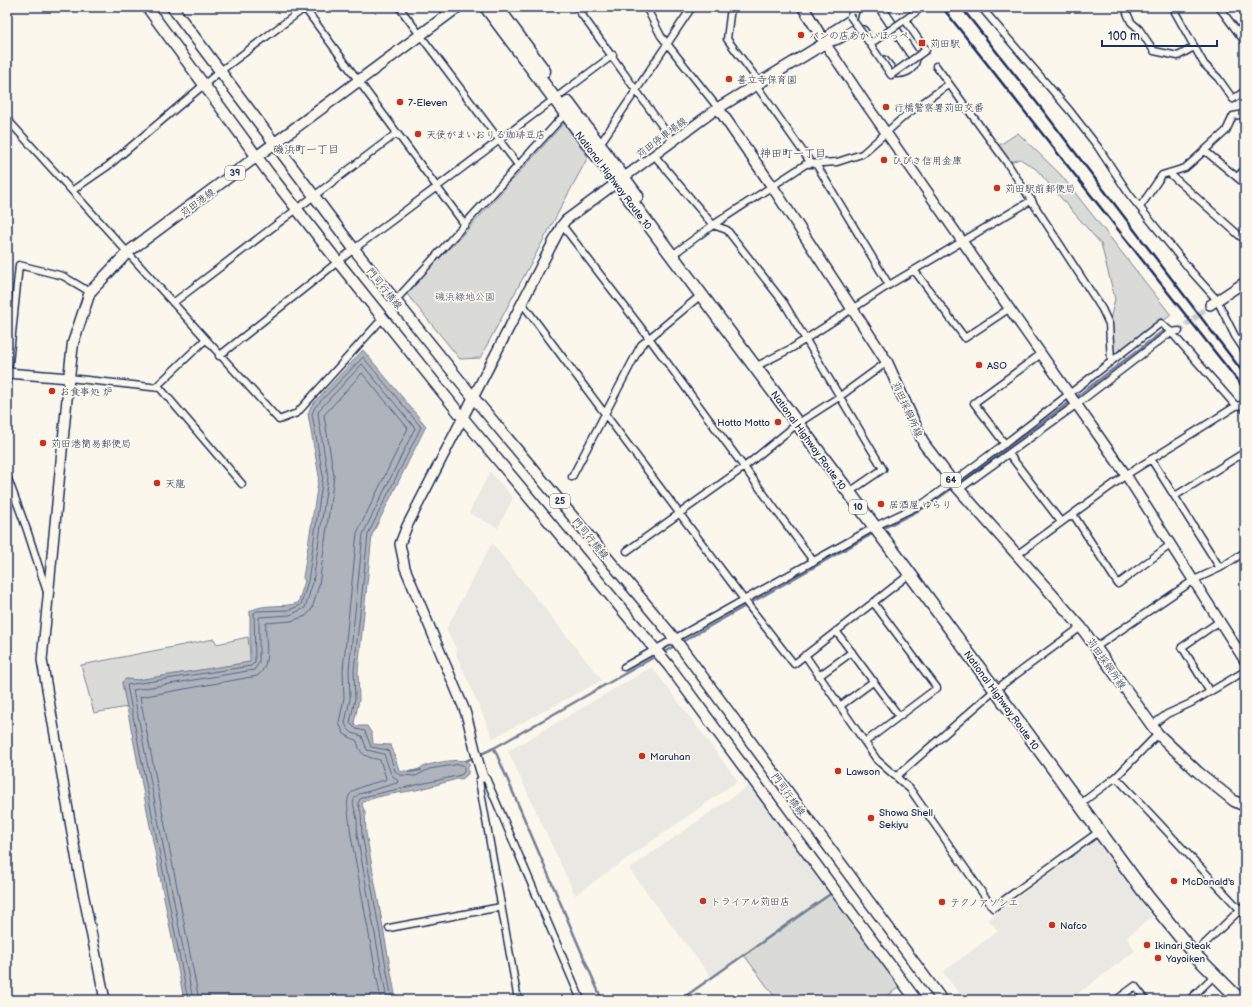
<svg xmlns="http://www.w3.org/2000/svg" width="1252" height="1007" viewBox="0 0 1252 1007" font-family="'Balsamiq Sans','Klee One',sans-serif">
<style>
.built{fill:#eae8e2}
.green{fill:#dadad7;stroke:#7a849a}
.water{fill:#afb3bb;stroke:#747e96}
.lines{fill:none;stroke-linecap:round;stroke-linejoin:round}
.shore{stroke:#566483;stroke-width:1}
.stream{stroke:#747e96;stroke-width:2.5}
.street-tunnel{stroke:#cecfd0;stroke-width:6;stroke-dasharray:6 3;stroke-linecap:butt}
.street-casing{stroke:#1b2f5e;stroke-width:9}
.secondary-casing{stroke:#1b2f5e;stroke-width:12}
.primary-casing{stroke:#1b2f5e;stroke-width:13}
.highway-casing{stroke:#1b2f5e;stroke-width:15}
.street{stroke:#fbf7ec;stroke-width:6}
.secondary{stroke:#fbf7ec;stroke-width:9}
.primary{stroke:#fbf7ec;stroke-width:10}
.highway{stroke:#fbf7ec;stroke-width:12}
.rail{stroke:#1b2f5e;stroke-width:2.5}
.street-bridge-casing{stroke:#1b2f5e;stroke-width:9;stroke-linecap:butt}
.street-bridge{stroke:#fbf7ec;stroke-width:6}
.poi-dot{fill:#c8321e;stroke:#fbf7ec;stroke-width:1.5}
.labels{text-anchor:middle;stroke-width:3.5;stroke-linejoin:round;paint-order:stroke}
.shield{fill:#fbf7ec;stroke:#5e6b89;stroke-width:1}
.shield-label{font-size:9px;font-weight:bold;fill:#1b2f5e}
.poi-label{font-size:10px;fill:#1b2f5e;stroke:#fbf7ec;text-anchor:start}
.street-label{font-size:10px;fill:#1b2f5e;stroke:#fbf7ec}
.park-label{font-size:10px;fill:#415176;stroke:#fbf7ec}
.neighbourhood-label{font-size:11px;fill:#1b2f5e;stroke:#fbf7ec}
</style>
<rect width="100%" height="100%" fill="#fbf7ec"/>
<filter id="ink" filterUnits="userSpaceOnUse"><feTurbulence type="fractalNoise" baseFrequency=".025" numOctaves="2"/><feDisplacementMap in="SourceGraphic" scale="8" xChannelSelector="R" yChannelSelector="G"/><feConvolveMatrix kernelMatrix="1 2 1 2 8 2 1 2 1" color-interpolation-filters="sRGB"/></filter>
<g filter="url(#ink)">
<path class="built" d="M490,471L513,498L498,528L469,513Z
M492,543L602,680L493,738L456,654L457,650L446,629Z
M652,667L738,781L575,895L508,751Z
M754,782L835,891L711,977L629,869Z
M1096,840L1152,917L1127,937L1135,951L1069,1000H964L943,972L998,931L988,919Z"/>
<path class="green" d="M564,123L588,157L480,358L460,359L406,293L472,225Z
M1018,133L1061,175L1171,315L1111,362L1109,324L1115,299L1101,244L1036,169L1020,159L1007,163L995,148Z
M248,637L251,662L138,680L126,679L122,683L127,707L94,713L81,665L214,639L217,644Z
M835,891L904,984L881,1000H777L744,955Z"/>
<path class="water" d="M363,350L426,426L372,535L358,671L359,700L354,723L357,726H367L372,734L373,744L391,745L399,770L402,772L404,771C417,772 417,769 428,765C440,762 455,759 467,761L470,765L468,767V774L462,779H457C445,782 433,786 421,789C402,793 381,794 363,802L362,805L365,812L366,833L396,1000H184L122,682L126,679L138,680L250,662V611C264,603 283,608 298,603L305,581L303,578L319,476L308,414L311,406Z"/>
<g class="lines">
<path class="shore" d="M188,1000L127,685L251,666L255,662L254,613L257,611L289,610L301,605L308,581L323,476L312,414L315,407L363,357L421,427L368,534L354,671L355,699L350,723L356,729L365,731L371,747L388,750L395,771L400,775L416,776L429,769L460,764L464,766V772L461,775L367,796L360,799L358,803L361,813L362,834L392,1000
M193,1000L133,690L254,670L259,663V617L290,615L305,608L313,582L328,477L318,414L319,410L362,364L415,428L363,534L349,670L350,699L345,723L347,728L352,733L362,736L367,750L384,754L391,774L398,781L397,783L359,794C350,800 354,806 356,815C358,821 357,829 357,835L387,1000
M199,1000L140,697L257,676C273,665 264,639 266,623L291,621L306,616L312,609L319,585L334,476L324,415L362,373L408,428L357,533L343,670L344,698L339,723L344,734L357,741C360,756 367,757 380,760L386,778L385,780C338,792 347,793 351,836L381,1000"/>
<path class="stream" d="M1075,398L1167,328
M958,484L1071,401
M880,530L926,507L954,487
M680,643L874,533
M661,654L676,645
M466,761L494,748
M409,772L421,770
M602,1000L494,748L656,656
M680,1000L833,892"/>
<path class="street-tunnel" d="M1179,331L1210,305"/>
<defs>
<path id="street" d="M304,7L465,225
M399,7L518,165
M576,7C609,51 640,97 673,141
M646,7L661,36L718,108
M731,7L727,39L760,83
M981,7L1070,111L1098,147L1129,194L1191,271L1217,300L1235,336L1245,351
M1127,7V13L1131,22L1139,29L1154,51L1178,56L1194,47
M1180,7L1175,12L1204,64L1218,78L1233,99L1245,91
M1219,7L1245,42
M909,17L922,7
M936,66L1007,163L1102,309L1109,324L1111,362
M756,85L811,163
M7,119L279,420L297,413L383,318
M598,147L692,7
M1204,150L1245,184
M654,155L713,225L727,230L784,303L883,469L848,493
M816,164L889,285
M1169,173L1241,237
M1237,177L1245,169
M73,190L108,166L219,72L306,7
M1140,207L1162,175L1185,168L1193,161L1226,131L1233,116L1245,114
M562,225L649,338L814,562
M671,256L713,225L806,164L837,162L862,154L907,114L949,84
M914,270L965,338L1010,308
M395,301L565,114
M173,303L397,133
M522,303L745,601L794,664L910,574
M219,356L354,249L613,55
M755,367L792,348L889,285L1032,200
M69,378L160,388L242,484
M7,383L19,265L63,276L90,292
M156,387L205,340
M1005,444L974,403L1041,354
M1009,454L1061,522
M1151,459L1220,568
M7,476L27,530L47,592
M572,477L641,345L701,295
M958,490L1077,404L1171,332L1179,331
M1175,496L1245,452
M1073,514L1118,584L1170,545
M627,551L743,468L797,424L839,397L887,362
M1018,554L1126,475L1236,406L1241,405L1245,410
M836,631L899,716
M1096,647L1194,580L1220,568L1245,552
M805,655L877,760L910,789L993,908L1100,831
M624,667L880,524L924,503L1011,439L1161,323L1171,332L1236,406
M819,676L852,652
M1210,692L1182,647L1220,621
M840,706L874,681
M1151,726L1167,714L1191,703L1245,671
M865,742L937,688L873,602
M897,776L995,690L1081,627
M1116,777L1245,915
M1080,804L1116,777L1158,734
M389,928L501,907
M1194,954L1245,905
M518,1000L479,781L483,777L486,778L581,1000
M1116,1000L1135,986L1146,1000
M1189,1000L1215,975"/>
<path id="secondary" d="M880,7L915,59C913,70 903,74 893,72L884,61
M825,43L866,104L1126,475L1245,661
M825,43L838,39L853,30L863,31L866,36
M825,43L833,31L852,19L855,7
M1210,305L1245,282
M7,373L69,378L42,660L79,873L105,1000
M483,777C475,755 472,733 465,711L405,568L400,544L407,526L562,225L566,220L718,108"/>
<path id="primary" d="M147,7L268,172L338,262L463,418L669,666L916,1000
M172,7L354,249L473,397L674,638L942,1000
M803,7L825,43L718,108L772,186L887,362L924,444L956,486L1081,627L1158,734L1198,772L1234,801L1245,806
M69,378L73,343L90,292L128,252L458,7"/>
<path id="highway" d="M486,7L910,574L1147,896L1194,954L1240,1000
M497,7L544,71
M568,103L637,196"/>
</defs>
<use href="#street" class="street-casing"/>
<use href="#secondary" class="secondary-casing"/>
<use href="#primary" class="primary-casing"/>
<use href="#highway" class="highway-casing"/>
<use href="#street" class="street"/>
<use href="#secondary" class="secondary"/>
<use href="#primary" class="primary"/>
<use href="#highway" class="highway"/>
<path class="rail" d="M942,7L1245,390
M961,7L1045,113L1245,375"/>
<defs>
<path id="street-bridge" d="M850,16L870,44
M905,20L926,50L891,75L870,44L909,17"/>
</defs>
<use href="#street-bridge" class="street-bridge-casing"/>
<use href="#street-bridge" class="street-bridge"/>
</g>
</g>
<g class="poi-dot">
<circle cx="801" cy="35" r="4"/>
<rect x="918" y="39" width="8" height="8" rx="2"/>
<circle cx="729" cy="79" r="4"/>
<circle cx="400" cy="102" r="4"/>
<circle cx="886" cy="107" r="4"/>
<circle cx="418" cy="134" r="4"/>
<circle cx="884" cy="160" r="4"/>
<circle cx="997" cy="188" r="4"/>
<circle cx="979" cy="365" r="4"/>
<circle cx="52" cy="391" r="4"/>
<circle cx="778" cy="422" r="4"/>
<circle cx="43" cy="443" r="4"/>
<circle cx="157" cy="483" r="4"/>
<circle cx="881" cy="504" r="4"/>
<circle cx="642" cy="756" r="4"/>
<circle cx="838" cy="771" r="4"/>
<circle cx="871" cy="818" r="4"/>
<circle cx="1174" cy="881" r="4"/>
<circle cx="703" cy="901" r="4"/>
<circle cx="942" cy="902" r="4"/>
<circle cx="1052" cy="925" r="4"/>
<circle cx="1147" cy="945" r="4"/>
<circle cx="1158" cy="958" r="4"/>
</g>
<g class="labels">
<g class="shield">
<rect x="225" y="166" width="20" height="14" rx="3"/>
<rect x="941" y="473" width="20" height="14" rx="3"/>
<rect x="550" y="494" width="20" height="14" rx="3"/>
<rect x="849" y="500" width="18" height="14" rx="3"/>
</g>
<g class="shield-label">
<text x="235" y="176">39</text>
<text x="951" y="483">64</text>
<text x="560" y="504">25</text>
<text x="858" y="510">10</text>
</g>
<g class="poi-label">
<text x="809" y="39">パンの店あかいほっぺ</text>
<text x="930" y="47">苅田駅</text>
<text x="737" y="83">善立寺保育園</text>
<text x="408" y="106">7-Eleven</text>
<text x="894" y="111">行橋警察署苅田交番</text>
<text x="426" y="138">天使がまいおりる珈琲豆店</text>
<text x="892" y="164">ひびき信用金庫</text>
<text x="1005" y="192">苅田駅前郵便局</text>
<text x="987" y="369">ASO</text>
<text x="60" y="395">お食事処 炉</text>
<text x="770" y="426" text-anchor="end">Hotto Motto</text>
<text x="51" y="447">苅田港簡易郵便局</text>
<text x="165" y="487">天龍</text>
<text x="889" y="508">居酒屋 ゆらり</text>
<text x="650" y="760">Maruhan</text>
<text x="846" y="775">Lawson</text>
<text x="879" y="816">Showa Shell<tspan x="879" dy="12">Sekiyu</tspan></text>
<text x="1182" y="885">McDonald's</text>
<text x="711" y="905">トライアル苅田店</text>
<text x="950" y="906">テクノアソシエ</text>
<text x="1060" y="929">Nafco</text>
<text x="1155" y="949">Ikinari Steak</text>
<text x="1166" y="962">Yayoiken</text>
</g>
<g class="street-label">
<text transform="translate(661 137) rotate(-37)" y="4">苅田停車場線</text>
<text transform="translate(614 180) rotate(53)" y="4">National Highway Route 10</text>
<text transform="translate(197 202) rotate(-36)" y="4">苅田港線</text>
<text transform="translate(385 288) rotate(51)" y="4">門司行橋線</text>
<text transform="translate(908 409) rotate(66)" y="4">苅田採銅所線</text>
<text transform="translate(809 440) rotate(54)" y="4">National Highway Route 10</text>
<text transform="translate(591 538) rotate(50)" y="4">門司行橋線</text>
<text transform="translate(1107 663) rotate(55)" y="4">苅田採銅所線</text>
<text transform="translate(1002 700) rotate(54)" y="4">National Highway Route 10</text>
<text transform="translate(789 794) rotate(54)" y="4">門司行橋線</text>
</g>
<g class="park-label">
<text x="465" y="300">磯浜緑地公園</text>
</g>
<g class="neighbourhood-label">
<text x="306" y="153">磯浜町一丁目</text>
<text x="793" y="157">神田町一丁目</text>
</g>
</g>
<rect width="1252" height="1007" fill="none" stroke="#fbf7ec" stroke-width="24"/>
<rect x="12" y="12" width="1228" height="983" fill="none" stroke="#1b2f5e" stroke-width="1.5" filter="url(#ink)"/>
<path d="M1102 40v6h115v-6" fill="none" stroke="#1b2f5e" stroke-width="2"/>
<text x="1108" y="40" font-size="12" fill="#1b2f5e" stroke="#fbf7ec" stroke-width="3" paint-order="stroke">100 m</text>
</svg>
